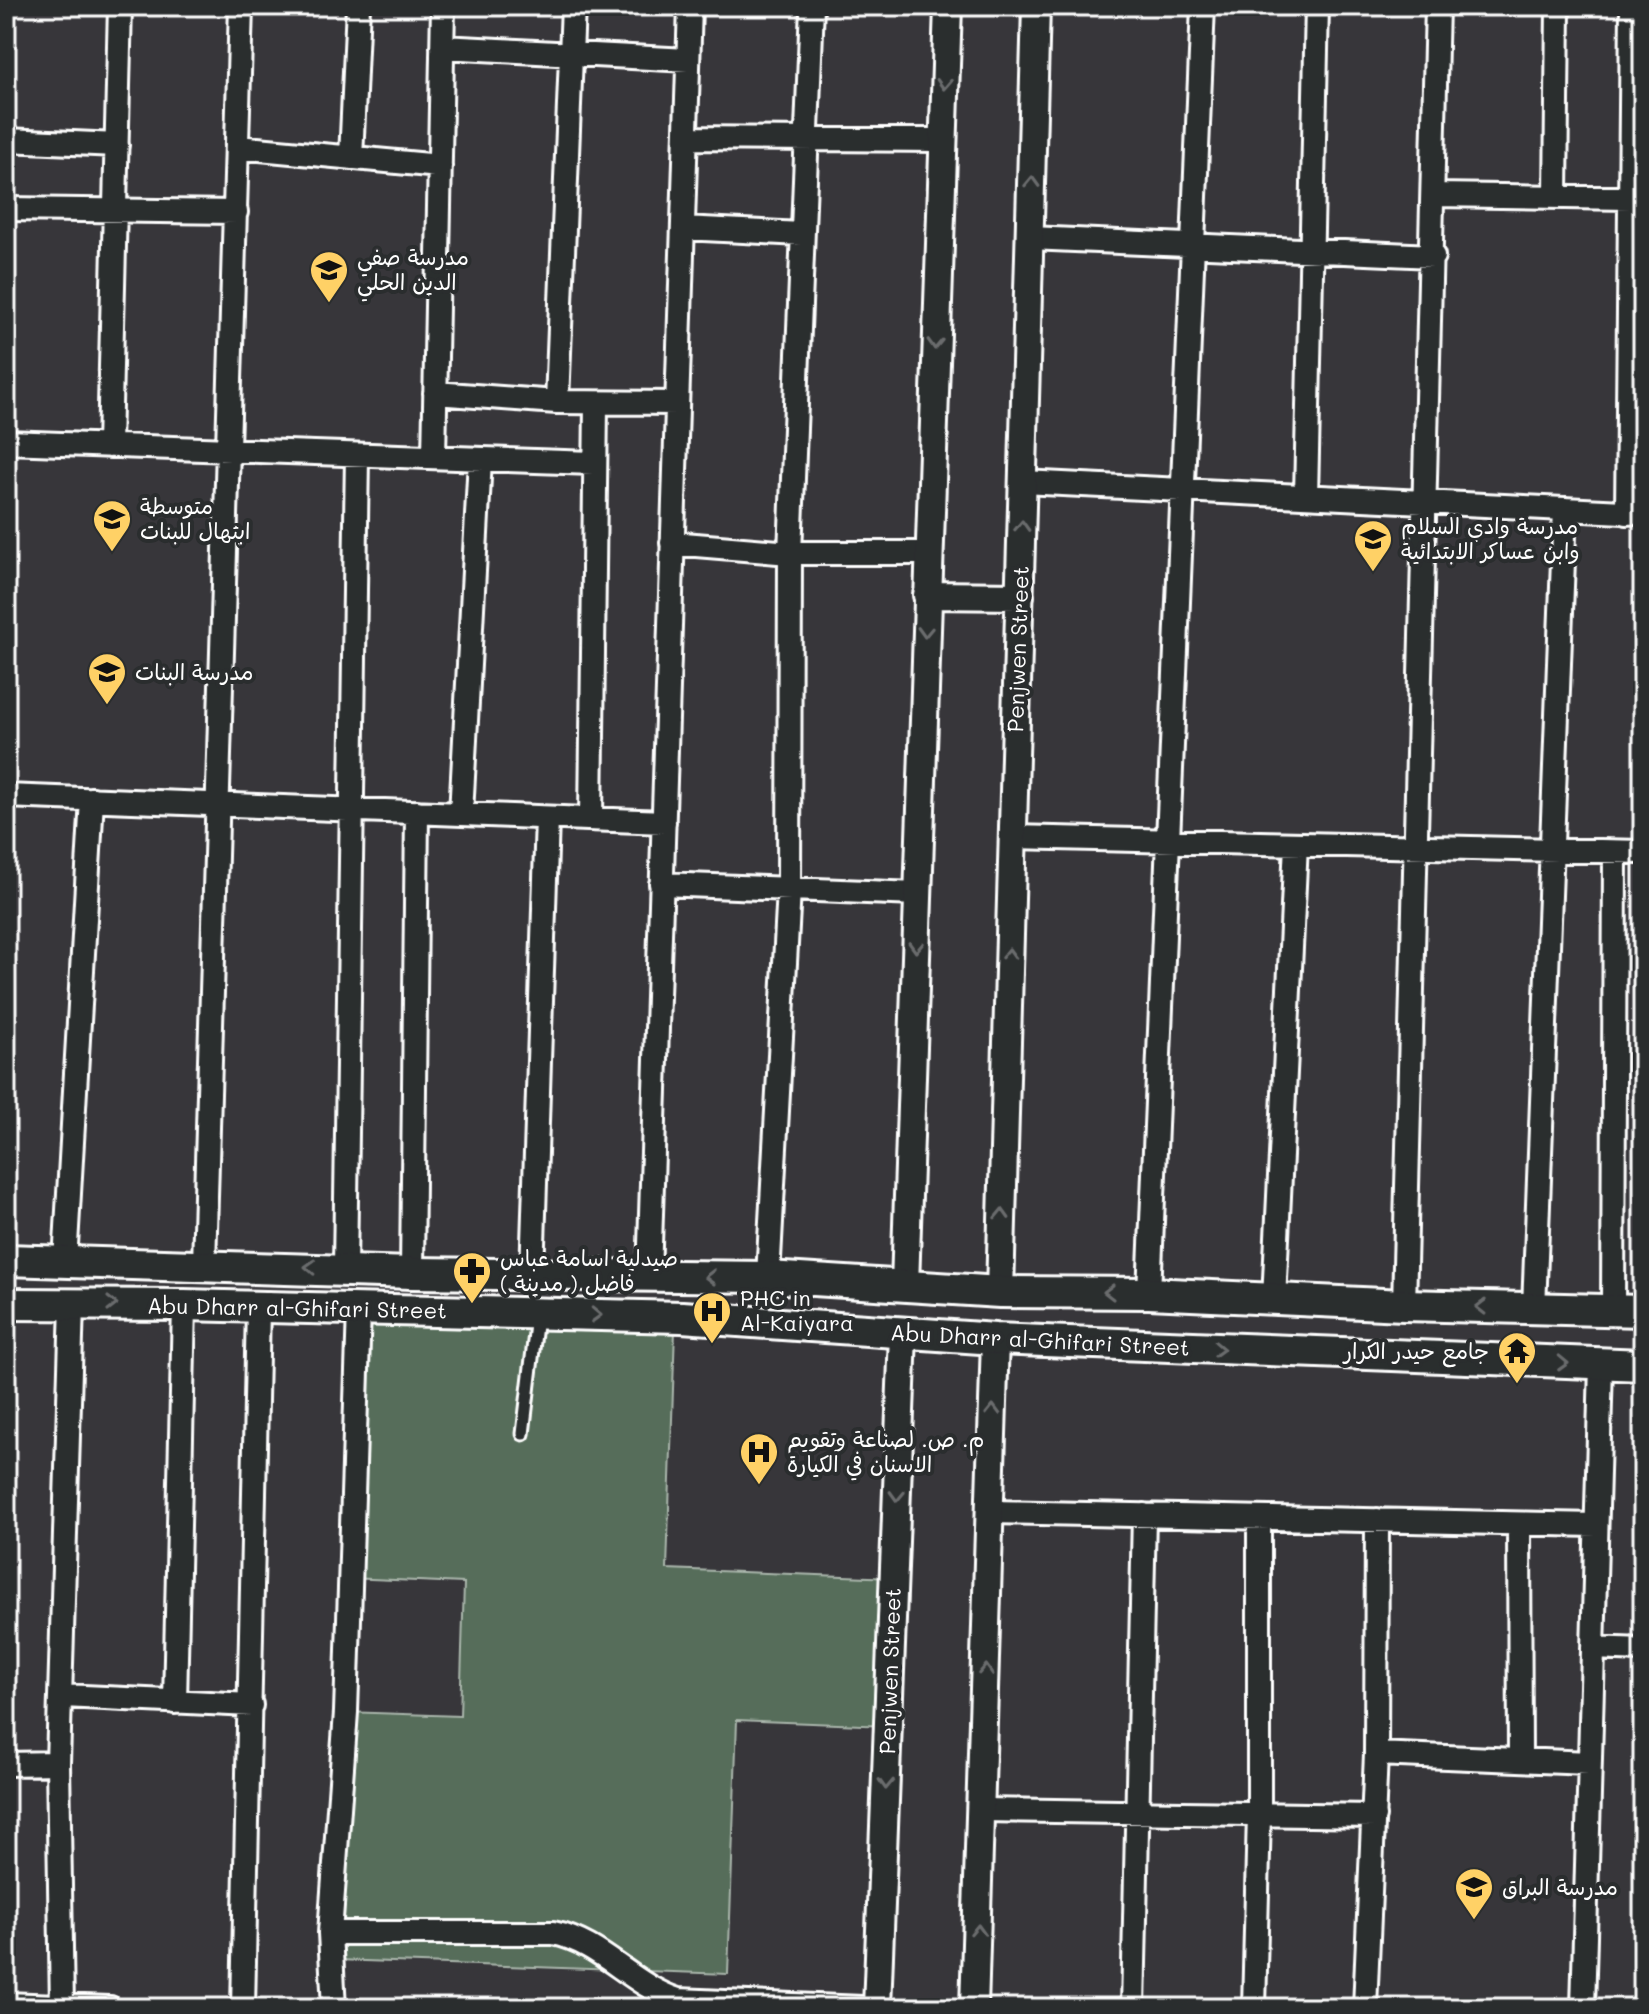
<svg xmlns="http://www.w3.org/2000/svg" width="1649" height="2014" viewBox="0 0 1649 2014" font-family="Mali,'Playpen Sans Arabic',sans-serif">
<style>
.green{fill:#566d5a;stroke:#aab6ac;stroke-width:2}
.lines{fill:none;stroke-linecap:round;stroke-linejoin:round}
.service-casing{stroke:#fff;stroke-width:17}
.minor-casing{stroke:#fff;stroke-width:28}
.tertiary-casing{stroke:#fff;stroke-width:32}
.secondary-casing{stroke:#fff;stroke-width:36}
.service{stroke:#2a2d2e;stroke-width:11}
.minor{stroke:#2a2d2e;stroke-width:22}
.tertiary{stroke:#2a2d2e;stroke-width:26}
.secondary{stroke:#2a2d2e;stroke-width:30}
.oneway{stroke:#6a6c6d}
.labels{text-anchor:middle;stroke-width:8;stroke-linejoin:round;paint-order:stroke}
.poi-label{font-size:22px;fill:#fff;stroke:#2a2d2e;text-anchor:start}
.street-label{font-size:22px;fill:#fff;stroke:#2a2d2e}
</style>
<rect width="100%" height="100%" fill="#37363a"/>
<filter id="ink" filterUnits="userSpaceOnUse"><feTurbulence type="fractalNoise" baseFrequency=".0125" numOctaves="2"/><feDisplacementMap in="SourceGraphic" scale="16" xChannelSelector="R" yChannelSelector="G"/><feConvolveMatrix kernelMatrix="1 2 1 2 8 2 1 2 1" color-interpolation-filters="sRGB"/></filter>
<g filter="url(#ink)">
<path class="green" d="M357,1316L675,1329L667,1569L894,1578L888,1726L737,1720L728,1974L337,1960L346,1712L460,1716L464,1583L348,1578Z"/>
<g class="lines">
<defs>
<path id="service" d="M523,1434L537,1316"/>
<path id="minor" d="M442,47L688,60
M686,138L941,140
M6,140L117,145
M237,147L440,166
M351,158L358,6
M1435,195L1630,198
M1556,197L1558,6
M6,209L236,212
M683,228L801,234
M1030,238L1433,256
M435,393L557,402L677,403
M557,402L573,6
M6,442L593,463
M109,446L120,6
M434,457L443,6
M1023,482L1643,513
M1306,496L1317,6
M1627,513L1632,6
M672,543L790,553H928
M6,796L664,822
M461,814L480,459
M591,819L596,403
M1013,837L1643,852
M661,884L917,894
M65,1262L92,799
M204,1264L241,6
M345,1268L357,455
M412,1273L417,812
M532,1274L547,818
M649,1276L690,6
M768,1277L789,889L790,553L812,6
M1149,1293L1203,6
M1274,1300L1296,844
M1404,1305L1437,6
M1534,1308L1565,509
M1613,1310L1615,852
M991,1512L1596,1525
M1519,1526L1520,1759
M1593,1648L1643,1650
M63,1696L251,1705
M175,1702L184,1305
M1376,1754L1589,1763
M6,1764L58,1763
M983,1810L1374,1816
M330,1933H553C601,1942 631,1985 678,2000L863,2008
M6,2004L110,2008
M62,2008L58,1763L72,1304
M243,2008L258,1307
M334,2008L330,1933L346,1712L359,1309
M1133,2008L1144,1515
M1254,2008L1259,1814V1518
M1365,2008L1376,1754L1377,1520
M1583,2008L1601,1365"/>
<path id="tertiary" d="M927,595L1020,596
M905,1285L948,6
M1000,1292L1036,6
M877,2008L903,1334
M974,2008L995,1339"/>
<path id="secondary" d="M6,1260L412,1273L768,1277L1000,1292L1149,1293L1404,1305L1643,1311
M6,1304L184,1305L682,1317L995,1339L1643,1365"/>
</defs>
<use href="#service" class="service-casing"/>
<use href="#minor" class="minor-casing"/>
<use href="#tertiary" class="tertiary-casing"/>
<use href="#secondary" class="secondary-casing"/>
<use href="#service" class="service"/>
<use href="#minor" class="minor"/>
<use href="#tertiary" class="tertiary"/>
<use href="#secondary" class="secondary"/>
</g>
<defs><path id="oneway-chevron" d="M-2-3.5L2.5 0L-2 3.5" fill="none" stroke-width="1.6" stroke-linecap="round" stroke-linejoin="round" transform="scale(2)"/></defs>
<g class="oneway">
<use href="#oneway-chevron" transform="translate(944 84) rotate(93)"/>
<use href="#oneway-chevron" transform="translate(1032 182) rotate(-88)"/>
<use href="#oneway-chevron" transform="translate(935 344) rotate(92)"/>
<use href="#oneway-chevron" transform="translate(1022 526) rotate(-88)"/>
<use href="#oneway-chevron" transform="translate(925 632) rotate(92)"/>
<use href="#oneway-chevron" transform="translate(916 947) rotate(92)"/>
<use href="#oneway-chevron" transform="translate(1009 954) rotate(-88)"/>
<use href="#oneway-chevron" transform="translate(1002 1214) rotate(-88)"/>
<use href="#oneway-chevron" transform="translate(310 1267) rotate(-178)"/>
<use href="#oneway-chevron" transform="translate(710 1277) rotate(-180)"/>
<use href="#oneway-chevron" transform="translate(1109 1292) rotate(-180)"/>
<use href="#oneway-chevron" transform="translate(112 1304)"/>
<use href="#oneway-chevron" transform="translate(1481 1307) rotate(-179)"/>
<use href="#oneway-chevron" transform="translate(596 1315) rotate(2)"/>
<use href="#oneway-chevron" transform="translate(1219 1349) rotate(2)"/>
<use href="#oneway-chevron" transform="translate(1563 1363) rotate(2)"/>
<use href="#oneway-chevron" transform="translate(993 1410) rotate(-89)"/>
<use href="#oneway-chevron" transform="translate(897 1496) rotate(92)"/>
<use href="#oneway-chevron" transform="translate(986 1670) rotate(-88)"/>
<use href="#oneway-chevron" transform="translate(886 1784) rotate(92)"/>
<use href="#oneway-chevron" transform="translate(978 1930) rotate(-88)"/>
</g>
</g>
<defs>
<symbol id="school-pin" viewBox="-11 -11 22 30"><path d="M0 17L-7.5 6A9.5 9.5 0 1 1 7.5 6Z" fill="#ffd166" stroke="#2a2d2e"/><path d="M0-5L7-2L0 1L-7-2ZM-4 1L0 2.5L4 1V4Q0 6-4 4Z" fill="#111"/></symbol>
<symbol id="pharmacy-pin" viewBox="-11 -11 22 30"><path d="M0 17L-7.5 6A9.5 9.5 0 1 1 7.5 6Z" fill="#ffd166" stroke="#2a2d2e"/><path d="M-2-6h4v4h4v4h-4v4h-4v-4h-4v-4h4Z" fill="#111"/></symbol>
<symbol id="hospital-pin" viewBox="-11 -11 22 30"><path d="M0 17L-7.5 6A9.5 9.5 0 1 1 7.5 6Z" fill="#ffd166" stroke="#2a2d2e"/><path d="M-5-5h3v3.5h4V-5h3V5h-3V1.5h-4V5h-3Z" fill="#111"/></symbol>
<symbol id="temple-pin" viewBox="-11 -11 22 30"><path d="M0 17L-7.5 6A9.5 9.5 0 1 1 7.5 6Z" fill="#ffd166" stroke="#2a2d2e"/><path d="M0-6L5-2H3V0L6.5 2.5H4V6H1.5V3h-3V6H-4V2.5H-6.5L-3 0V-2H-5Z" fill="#111"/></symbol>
</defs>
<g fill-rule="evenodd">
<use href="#school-pin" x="307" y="248" width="44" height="60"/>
<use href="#school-pin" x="90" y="497" width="44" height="60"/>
<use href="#school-pin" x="1351" y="517" width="44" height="60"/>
<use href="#school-pin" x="85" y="650" width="44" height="60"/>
<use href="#pharmacy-pin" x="450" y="1249" width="44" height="60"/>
<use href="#hospital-pin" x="690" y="1289" width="44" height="60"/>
<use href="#temple-pin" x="1495" y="1329" width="44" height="60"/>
<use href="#hospital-pin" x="737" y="1430" width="44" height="60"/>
<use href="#school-pin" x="1452" y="1865" width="44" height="60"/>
</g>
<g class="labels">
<g class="poi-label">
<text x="357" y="265">مدرسة صفي<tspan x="357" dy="25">الدين الحلي</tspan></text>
<text x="140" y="514">متوسطة<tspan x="140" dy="25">ابتهال للبنات</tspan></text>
<text x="1401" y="534">مدرسة وادي السلام<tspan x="1401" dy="25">وابن عساكر الابتدائية</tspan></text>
<text x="135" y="680">مدرسة البنات</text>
<text x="500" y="1266">صيدلية اسامة عباس<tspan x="500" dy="25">فاضل ( مدينة )</tspan></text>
<text x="740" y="1306">PHC in<tspan x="740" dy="25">Al-Kaiyara</tspan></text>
<text x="1489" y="1359" text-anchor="end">جامع حيدر الكرار</text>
<text x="787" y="1447">م. ص. لصناعة وتقويم<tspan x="787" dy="25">الاسنان في الكيارة</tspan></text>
<text x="1502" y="1895">مدرسة البراق</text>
</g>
<g class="street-label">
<text transform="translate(1018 649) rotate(-88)" y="8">Penjwen Street</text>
<text transform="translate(297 1308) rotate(1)" y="8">Abu Dharr al-Ghifari Street</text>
<text transform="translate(1040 1340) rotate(3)" y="8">Abu Dharr al-Ghifari Street</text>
<text transform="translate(890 1671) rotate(-88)" y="8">Penjwen Street</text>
</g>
</g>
<rect width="1649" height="2014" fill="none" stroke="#2a2d2e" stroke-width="32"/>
<rect x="16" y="16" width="1617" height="1982" fill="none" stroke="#fff" stroke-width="3" filter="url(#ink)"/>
</svg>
